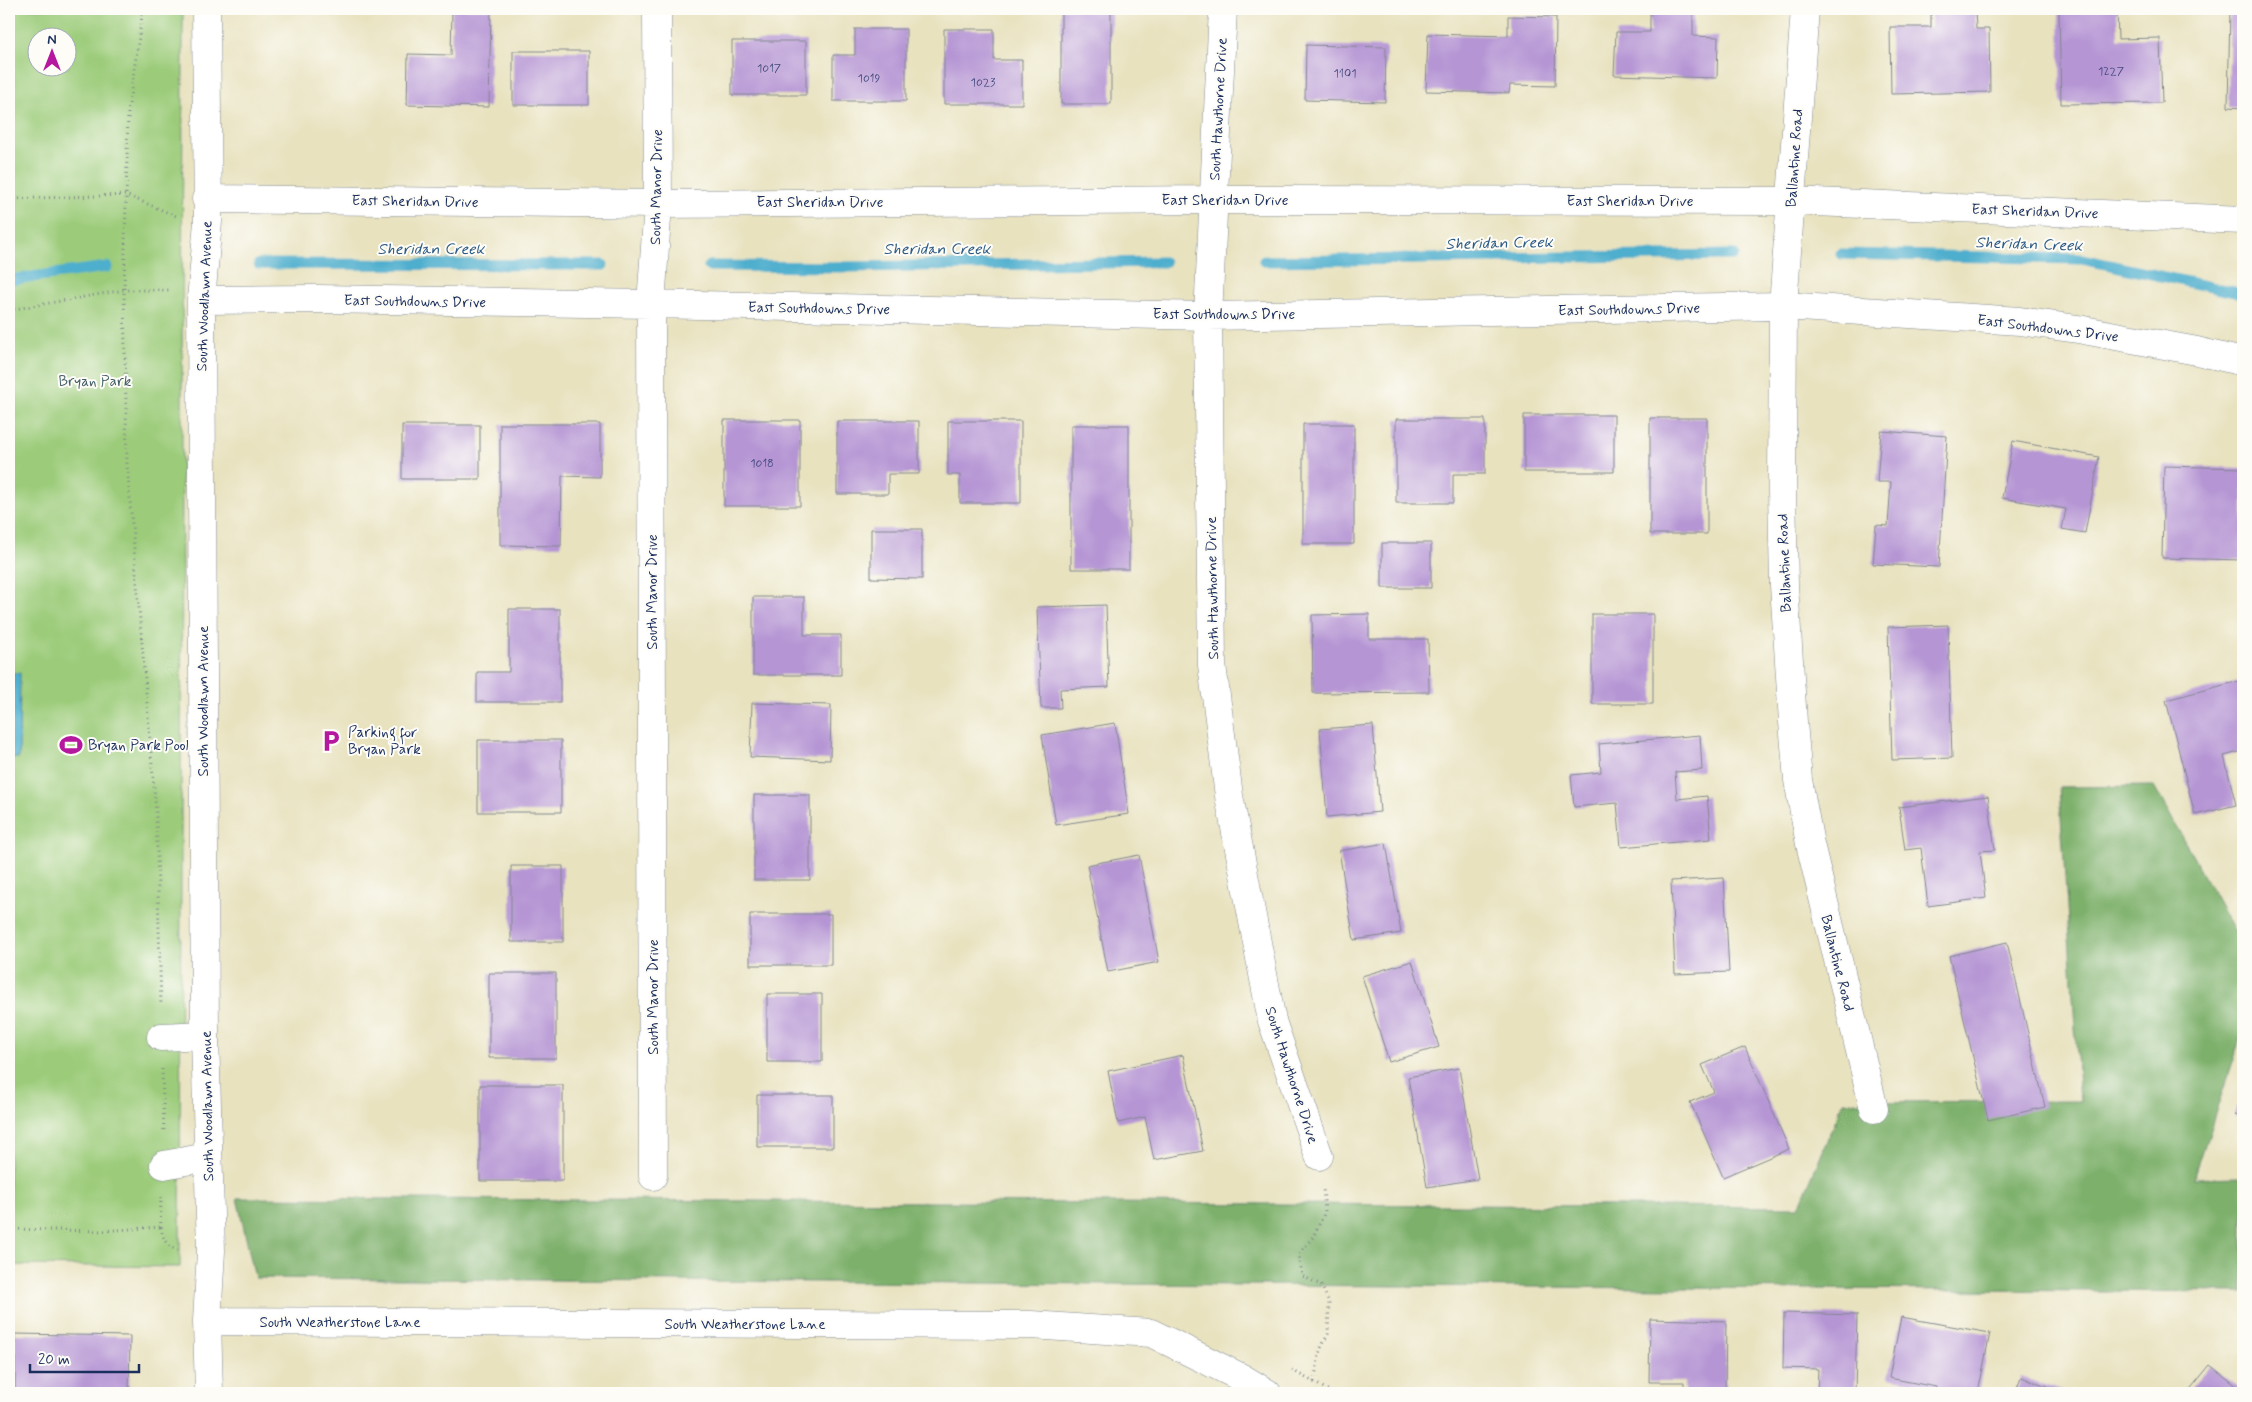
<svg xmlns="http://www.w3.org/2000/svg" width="2252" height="1402" viewBox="0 0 2252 1402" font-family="Mynerve,sans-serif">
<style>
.green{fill:#9ccc7a;stroke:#5c7e6c;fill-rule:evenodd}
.forest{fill:#7db06a;stroke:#4c7064}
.water{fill:#4eaecd;stroke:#346e96}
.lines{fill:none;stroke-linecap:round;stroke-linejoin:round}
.stream{stroke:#4eaecd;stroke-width:11}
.building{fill:#b595d4}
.minor-casing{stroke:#82888e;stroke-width:29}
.path{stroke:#82888e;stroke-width:3;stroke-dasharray:1 4;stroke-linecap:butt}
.minor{stroke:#fff;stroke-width:28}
.labels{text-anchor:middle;stroke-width:4;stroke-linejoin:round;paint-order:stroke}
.number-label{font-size:12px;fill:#42487c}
.street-label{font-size:15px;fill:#1b2f5e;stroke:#fdfcf7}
.park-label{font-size:15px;fill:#425e66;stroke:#fdfcf7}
.poi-label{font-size:15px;fill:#1b2f5e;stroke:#fdfcf7;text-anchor:start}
.water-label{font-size:16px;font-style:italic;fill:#2d5b85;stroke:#fdfcf7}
</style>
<rect width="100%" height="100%" fill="#fdfcf7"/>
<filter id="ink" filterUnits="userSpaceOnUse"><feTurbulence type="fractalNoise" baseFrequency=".02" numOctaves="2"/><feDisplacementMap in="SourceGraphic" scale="10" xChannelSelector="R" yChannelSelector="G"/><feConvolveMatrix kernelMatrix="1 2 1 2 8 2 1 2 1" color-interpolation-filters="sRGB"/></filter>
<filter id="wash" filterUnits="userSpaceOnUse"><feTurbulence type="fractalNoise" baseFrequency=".0096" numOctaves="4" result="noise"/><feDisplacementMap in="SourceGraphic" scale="20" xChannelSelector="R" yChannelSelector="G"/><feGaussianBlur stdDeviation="1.12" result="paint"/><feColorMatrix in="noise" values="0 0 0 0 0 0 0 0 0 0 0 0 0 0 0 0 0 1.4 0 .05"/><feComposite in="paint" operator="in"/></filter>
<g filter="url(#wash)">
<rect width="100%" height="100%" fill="#e8e2bf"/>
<path class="green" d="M9,9H183L180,1267L9,1265ZM38,38H68V68H38Z"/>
<path class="forest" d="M2154,786L2243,947V1029L2194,1178L2243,1177V1292L255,1278L237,1198L1799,1207L1843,1102L2080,1101L2059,787Z"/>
<path class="water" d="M9,673H20L19,758H9Z"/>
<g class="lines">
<path class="stream" d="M1841,254L2082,259L2243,294
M1264,261L1734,255
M259,264L603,265
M709,266L849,267L1164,262
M9,280L107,267"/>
</g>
<g id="blocks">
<path class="building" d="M452,9H491L489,107L407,105L408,54L451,55Z
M1061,9H1111V104H1061Z
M1650,9H1693V36L1718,37L1717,78L1614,75L1616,32H1650Z
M1931,9H1975L1976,29H1989L1990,92L1891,94L1890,27H1931Z
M2059,9H2117L2118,39L2160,38L2162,103L2061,104Z
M2230,9H2243V108L2228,107Z
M1508,16L1556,17L1555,86L1510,85L1509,93L1426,91L1428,34L1508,36Z
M855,29H906V101H833V55H855Z
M944,29H994V60H1022V104H944Z
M732,41H806V95H732Z
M1306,45L1386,47L1385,102L1305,100Z
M513,51H589V105H513Z
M1524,415H1614V472H1524Z
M1650,418H1707V534H1650Z
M1396,419H1485V474H1453V503H1396Z
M724,420H800V506H724Z
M837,421H919V474H888V494H837Z
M948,421H1021V503H960V475H948Z
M500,424H600V477L562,476L561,546L500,545Z
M1303,424H1354V544H1303Z
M402,425H480V479H402Z
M1071,425H1129V569H1071Z
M1881,431L1947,436L1939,567L1873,564L1876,525L1888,526L1891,482H1877Z
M2013,441L2099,457L2085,533L2062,529L2066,509L2002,498Z
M2164,466L2243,468V560L2162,558Z
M871,529H922V579L871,578Z
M1382,543H1431V588H1382Z
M753,597H804V635H841V675H753Z
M1106,605L1109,687L1060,689L1061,708H1041L1037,607Z
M509,609H560V702H477V672H509Z
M1369,614V639H1428L1429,692L1313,693L1312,615Z
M1592,614H1653V704H1592Z
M1948,625L1952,758L1892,760L1888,627Z
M2243,680V751L2224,756L2236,805L2195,815L2166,700Z
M752,703L831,705L830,760L750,757Z
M1115,723L1129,814L1056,825L1042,735Z
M1373,725L1380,812L1327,817L1320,729Z
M1700,735L1702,770L1675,772L1677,799L1707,796L1711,839L1621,847L1617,803L1574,807L1571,775L1601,772L1599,744Z
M478,740H561V812H478Z
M754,795H810V880H754Z
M1988,796L1995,850L1980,851L1986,898L1928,906L1921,848L1905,850L1899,807Z
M1386,843L1401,933L1354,940L1339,851Z
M1139,855L1159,962L1108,972L1087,865Z
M511,866H563V942H511Z
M1724,878L1729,972L1675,974L1671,881Z
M750,914H831V965H750Z
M2007,942L2045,1107L1988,1120L1949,956Z
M1412,961L1439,1047L1389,1062L1362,976Z
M489,973H556V1058H489Z
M767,994H822V1062H767Z
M1745,1047L1789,1149L1723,1177L1690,1102L1714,1092L1702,1065Z
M1183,1055L1203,1151L1154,1160L1145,1117L1118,1123L1108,1071Z
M1459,1068L1478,1179L1427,1187L1408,1077Z
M480,1085H563V1181H480Z
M2243,1087V1118L2235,1115Z
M757,1095H833V1147H757Z
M1784,1313L1857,1315L1855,1393H1817L1818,1369L1783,1368Z
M1901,1317L1990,1333L1978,1393H1935L1936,1387L1889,1378Z
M1650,1319L1726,1321L1725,1393H1684V1382H1649Z
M15,1334L130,1336L129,1393H15Z
M2210,1365L2243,1391V1393H2187Z
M2021,1377L2068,1393H2015Z"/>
</g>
</g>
<g filter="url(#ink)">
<use href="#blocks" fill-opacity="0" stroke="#82888e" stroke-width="1"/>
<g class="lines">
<defs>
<path id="minor" d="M206,9L208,222L201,300L205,1035L211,1251L207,1321L209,1393
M1223,9L1208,316L1212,665L1229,796L1272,1021L1319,1156
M1805,9L1783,306L1782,490L1784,585L1793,722L1798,780L1810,844L1874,1109
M206,199L658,204L1213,200L1791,201L2243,220
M201,300L318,299L651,304L1208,316L1783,306L2020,321L2078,329L2197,351L2243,362
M161,1037L205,1035
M164,1165L207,1157
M653,1176L651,304L658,204L657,9
M207,1321L1031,1325L1151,1333L1242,1378L1267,1393"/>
</defs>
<use href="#minor" class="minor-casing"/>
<path class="path" d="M143,9L128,112L124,290L127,464L156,812L161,1006
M9,199L126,195L176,216
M9,310L124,290H169
M162,1069L164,1133
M161,1197C161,1214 156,1245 178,1250
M9,1229L100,1231L161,1227
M1292,1370L1333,1393
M1314,1382L1320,1350L1328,1334L1329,1302L1321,1285L1302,1276L1299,1254L1313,1237L1325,1212L1323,1188"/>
<use href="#minor" class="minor"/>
</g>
</g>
<defs>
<symbol id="parking-bare" viewBox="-9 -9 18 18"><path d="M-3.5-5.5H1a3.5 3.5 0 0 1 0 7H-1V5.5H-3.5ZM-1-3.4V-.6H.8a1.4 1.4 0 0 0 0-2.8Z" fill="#b5179e" stroke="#fdfcf7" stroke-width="2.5" paint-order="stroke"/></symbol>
<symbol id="stadium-bare" viewBox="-9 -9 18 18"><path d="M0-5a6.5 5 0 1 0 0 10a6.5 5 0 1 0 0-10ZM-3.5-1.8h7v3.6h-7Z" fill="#b5179e" stroke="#fdfcf7" stroke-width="2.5" paint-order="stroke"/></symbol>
</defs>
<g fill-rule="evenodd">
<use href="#parking-bare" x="315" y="725" width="32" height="32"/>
<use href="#stadium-bare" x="55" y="729" width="32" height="32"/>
</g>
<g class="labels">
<g class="number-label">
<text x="769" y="72">1017</text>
<text x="2111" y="75">1227</text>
<text x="1345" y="77">1101</text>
<text x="869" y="82">1019</text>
<text x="983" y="86">1023</text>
<text x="762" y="467">1018</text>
</g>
<g class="street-label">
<text transform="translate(1218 109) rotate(-87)" y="5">South Hawthorne Drive</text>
<text transform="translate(1794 158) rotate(-86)" y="5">Ballantine Road</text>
<text transform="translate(656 187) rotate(-89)" y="5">South Manor Drive</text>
<text x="1225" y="205">East Sheridan Drive</text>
<text transform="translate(415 201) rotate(1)" y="5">East Sheridan Drive</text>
<text x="1630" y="206">East Sheridan Drive</text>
<text x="820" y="207">East Sheridan Drive</text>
<text transform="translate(2035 211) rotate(2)" y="5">East Sheridan Drive</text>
<text transform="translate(204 296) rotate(-88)" y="5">South Woodlawn Avenue</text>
<text transform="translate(415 301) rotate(1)" y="5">East Southdowns Drive</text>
<text transform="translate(819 308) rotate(1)" y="5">East Southdowns Drive</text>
<text transform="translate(1629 309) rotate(-1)" y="5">East Southdowns Drive</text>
<text x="1224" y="319">East Southdowns Drive</text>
<text transform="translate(2048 328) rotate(7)" y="5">East Southdowns Drive</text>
<text transform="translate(1784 563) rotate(-92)" y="5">Ballantine Road</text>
<text transform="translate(1212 588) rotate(-91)" y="5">South Hawthorne Drive</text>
<text transform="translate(652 592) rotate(-90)" y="5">South Manor Drive</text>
<text transform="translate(203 701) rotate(-90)" y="5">South Woodlawn Avenue</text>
<text transform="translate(1838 963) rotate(76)" y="5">Ballantine Road</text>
<text transform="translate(653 997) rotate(-90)" y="5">South Manor Drive</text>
<text transform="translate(1292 1075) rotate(72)" y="5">South Hawthorne Drive</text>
<text transform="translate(207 1106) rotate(-91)" y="5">South Woodlawn Avenue</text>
<text x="340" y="1327">South Weatherstone Lane</text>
<text x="745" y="1329">South Weatherstone Lane</text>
</g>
<g class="park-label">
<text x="95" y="386">Bryan Park</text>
</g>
<g class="poi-label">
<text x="348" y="737">Parking for<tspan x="348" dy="17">Bryan Park</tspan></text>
<text x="88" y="750">Bryan Park Pool</text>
</g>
<g class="water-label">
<text transform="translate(1499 242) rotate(-1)" y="6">Sheridan Creek</text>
<text transform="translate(2029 243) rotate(2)" y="6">Sheridan Creek</text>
<text x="431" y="254">Sheridan Creek</text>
<text x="937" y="254">Sheridan Creek</text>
</g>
</g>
<rect width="2252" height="1402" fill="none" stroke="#fdfcf7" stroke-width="30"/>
<g transform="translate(52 52)"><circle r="24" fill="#fdfcf7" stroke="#a3aaba"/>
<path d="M0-4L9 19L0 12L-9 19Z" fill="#b5179e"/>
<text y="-8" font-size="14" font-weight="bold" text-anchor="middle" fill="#1b2f5e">N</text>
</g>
<path d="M30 1364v8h109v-8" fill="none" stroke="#1b2f5e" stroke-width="2.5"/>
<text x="38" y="1364" font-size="15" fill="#1b2f5e" stroke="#fdfcf7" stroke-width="4" paint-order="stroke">20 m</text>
</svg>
